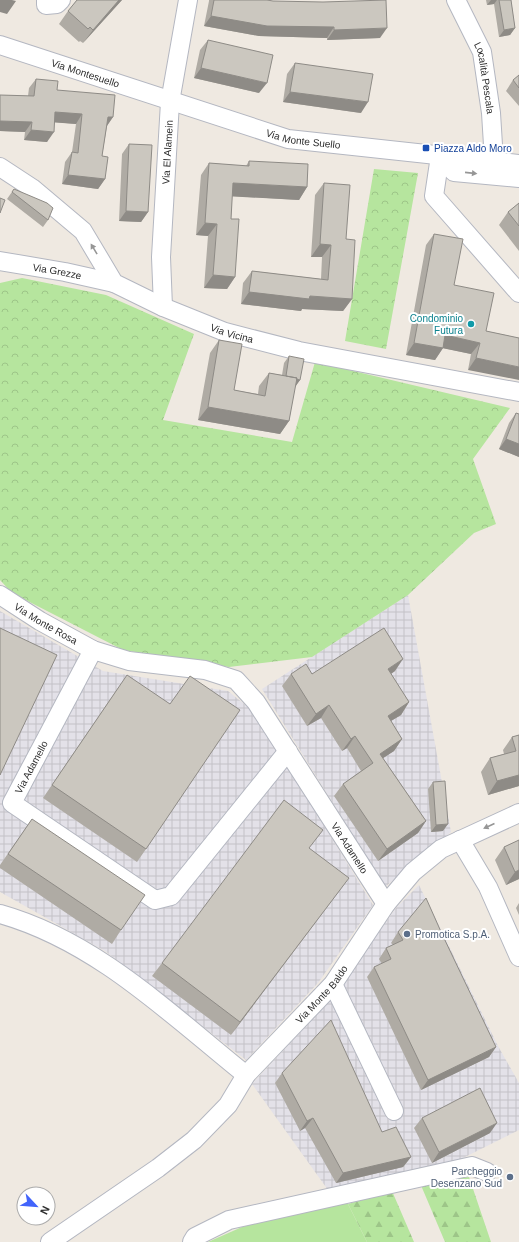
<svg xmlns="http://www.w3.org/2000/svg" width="519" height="1242" viewBox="0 0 519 1242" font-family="Helvetica,sans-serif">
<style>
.industrial{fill:url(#industrial-grid)}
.grass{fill:#b6e59e}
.forest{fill:url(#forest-firs)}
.park{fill:url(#park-crowns)}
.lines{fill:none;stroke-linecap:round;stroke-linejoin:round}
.minor-casing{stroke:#b4b7c1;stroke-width:20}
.minor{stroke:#fff;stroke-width:18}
.wall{fill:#afaba4}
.shaded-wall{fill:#8e8b86}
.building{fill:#cbc7bf;stroke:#8e8b86}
.oneway{fill:#969696}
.transit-dot{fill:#1a4fb4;stroke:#fff;stroke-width:1.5}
.culture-dot{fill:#0f9aa8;stroke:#fff;stroke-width:1.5}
.service-dot{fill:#5c6f8a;stroke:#fff;stroke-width:1.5}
.labels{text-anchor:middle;stroke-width:4;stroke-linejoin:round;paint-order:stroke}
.street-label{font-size:10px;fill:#2e2e2e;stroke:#fff}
.transit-label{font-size:10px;fill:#164399;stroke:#fff;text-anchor:start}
.culture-label{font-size:10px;fill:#0d838f;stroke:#fff;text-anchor:end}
.service-label{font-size:10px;fill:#4e5e75;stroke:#fff;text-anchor:start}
</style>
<defs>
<pattern id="industrial-grid" width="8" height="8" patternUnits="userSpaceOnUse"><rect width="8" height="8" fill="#e3e1e8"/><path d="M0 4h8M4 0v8" fill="none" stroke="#c3c1c7"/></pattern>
<pattern id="forest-firs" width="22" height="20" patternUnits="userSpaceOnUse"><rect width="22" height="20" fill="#b6e59e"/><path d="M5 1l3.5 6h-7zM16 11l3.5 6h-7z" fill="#9dc588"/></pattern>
<pattern id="park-crowns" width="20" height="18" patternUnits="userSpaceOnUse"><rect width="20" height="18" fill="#b6e59e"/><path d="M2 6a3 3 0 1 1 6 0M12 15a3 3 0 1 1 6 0" fill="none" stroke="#9dc588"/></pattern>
</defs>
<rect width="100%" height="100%" fill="#efe9e1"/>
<path class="industrial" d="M408,595L451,832L385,887L262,689Z
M0,611L103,671L228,691L253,711L373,905L318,983L246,1060L105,951L0,892Z
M419,885L498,1046L519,1083V1130L457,1161L328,1190L252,1084L325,1006L396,908Z"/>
<path class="grass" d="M338,1201L348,1204L367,1242H208L242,1227Z"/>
<path class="forest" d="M469,1177L491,1242H445L420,1183Z
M392,1191L414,1242H367L348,1204Z"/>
<path class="park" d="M374,169L418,173L386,349L345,341Z
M22,278L106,295L194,334L163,420L292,442L315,362L510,408L473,459L496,524L474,533L408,595L312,657L229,667L123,650L12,593L0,580V283Z"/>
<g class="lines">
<defs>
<g id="minor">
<path d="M46,0V5L57,4L61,0"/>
<path id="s1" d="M456,0L482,52L491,113L494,161"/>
<path id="s2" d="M0,45L288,139L519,164"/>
<path d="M440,156L434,196L519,293"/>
<path d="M440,156L454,172L519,178"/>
<path id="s3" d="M0,167L32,188L83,231L114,283L163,307L225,332L299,351L519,392"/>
<path id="s4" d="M0,261L65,272L114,283"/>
<path id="s5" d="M163,307L161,257L170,102L188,0"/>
<path id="s6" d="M0,595L40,621L93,650L129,661L205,670L236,680L256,702L386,904"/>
<path d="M93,650L12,803L155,900L171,896L288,751"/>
<path d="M460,840L488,887L519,957"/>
<path d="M0,914C96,941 170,1014 246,1075"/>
<path d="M333,984L394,1111"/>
<path id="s7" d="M50,1242L158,1168L194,1140L228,1105L246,1075L333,984L386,904L413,872L441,849L519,813"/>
<path d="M192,1242L195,1237L229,1220L472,1166L487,1172"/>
</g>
</defs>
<use href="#minor" class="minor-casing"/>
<use href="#minor" class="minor"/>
</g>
<path class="wall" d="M77,0H122L83,43L80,41L79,42L59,24L68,11Z
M209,0H267L380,38L327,40V38L259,36L204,26L209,1Z
M486,0H511L515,28L510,35L499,37L494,4L487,5Z
M208,40L259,93L194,78L200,50Z
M295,63L361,113L283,102L287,74Z
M519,75V106L506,91L513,80Z
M36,79L57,90L113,117L107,126L102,156L105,179L98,189L62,184L65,162L72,152L76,124L54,122L47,142L24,140L25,132L0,131V95L28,96L29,88Z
M129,144L148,212L141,222L119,221L122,154Z
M249,161L307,187L299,200L232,196L231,219L235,277L227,289L204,288L208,236L196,235L201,175L209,163L246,166Z
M324,183L346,239L352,299L343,311L302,309L301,311L241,304L243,283L252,271L321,279L322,257H311L315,195Z
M14,189L48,220L43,227L7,199Z
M519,203V251L499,225L508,212Z
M434,234L454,285L486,331L519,338L468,370L471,354L443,348L435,360L406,355L426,245Z
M219,340L234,390L258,394L259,386L269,373L282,375L284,363L289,356L300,380L295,387L289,421L280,434L198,420L210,353Z
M516,413L519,457L499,449L509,423Z
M395,671L391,674L409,702L401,715L391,721L402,739L394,751L383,758L426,821L418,833L378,861L334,796L343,784L361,771L347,748L342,751L321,718L307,726L282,686L291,674Z
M118,688L170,704L146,849L137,862L43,798Z
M519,735V786L488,795L481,772L490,758L504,754L503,750L512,737Z
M433,782L443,831L431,832L428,789Z
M32,819L121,930L112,944L0,868V865Z
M519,840V879L506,885L495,860L504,847Z
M310,849L339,891L231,1035L152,976L162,963Z
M519,903V915L516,908Z
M398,932L442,934L496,1047L489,1057L421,1090L367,977L374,967L382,964L379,959L386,948L393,945L391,943Z
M282,1073L382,1132L411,1157L403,1167L336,1183L305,1128L300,1131L275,1083Z
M422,1118L490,1133L432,1163L414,1128Z"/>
<path class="shaded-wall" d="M0,0H12L16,1L7,14L0,12Z
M119,0H122L83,43L93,30Z
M491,0H497L494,4L487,5Z
M211,16L334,27L327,38L259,36L204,26Z
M387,28L380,38L327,40L334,30Z
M515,28L510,35L499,37L504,30Z
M201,68L267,83L259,93L194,78Z
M290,92L368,102L361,113L283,102Z
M55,112L82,114L76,124L49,122Z
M108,117H113L106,127Z
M0,121L32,122L25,132L0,131Z
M31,130L54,132L47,142L24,140Z
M68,175L105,179L98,189L62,184Z
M233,183L307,187L299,200L225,196Z
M126,211L148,212L141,222L119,221Z
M205,223L217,224L208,236L196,235Z
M320,244L331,245L322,257H311Z
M213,275L235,277L227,289L204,288Z
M249,292L352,299L343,311L302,309L301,311L241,304Z
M445,335L480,343L471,354L437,347Z
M414,343L443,348L435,360L406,355Z
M476,358L519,367V380L468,370Z
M285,377L300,380L295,387Z
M208,407L289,421L280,434L198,420Z
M506,439L519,444V457L499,449Z
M403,659L395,671L380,681L388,669Z
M409,702L401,715L379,728L388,716Z
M329,705L321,718L307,726L316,714Z
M355,736L347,748L342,751L351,739Z
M402,739L394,751L371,766L380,754Z
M519,775V786L488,795L497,781Z
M426,821L418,833L378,861L387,849Z
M448,824L443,831L431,832L436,825Z
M519,870V879L506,885L515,872Z
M349,878L339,891L231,1035L240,1022Z
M496,1047L489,1057L421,1090L428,1080Z
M313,1118L305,1128L300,1131L307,1121Z
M497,1123L490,1133L432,1163L439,1152Z
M411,1157L403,1167L336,1183L343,1173Z"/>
<path class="building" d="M77,0H119L93,30L90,27L88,29L68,11Z
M214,0H267L273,1L323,2L386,0L387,28L334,30V27L267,26L211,16Z
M499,0H511L515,28L504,30Z
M208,40L273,55L267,83L201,68Z
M295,63L373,74L368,102L290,92Z
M519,75V88L513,80Z
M36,79L58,81L57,90L115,95L113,117H108L102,156L108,157L105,179L68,175L72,152L78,153L82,114L55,112L54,132L31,130L32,122L0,121V95L34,96Z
M129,144L152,145L148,212L126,211Z
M249,161L308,164L307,187L233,183L231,219H239L235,277L213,275L217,224L205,223L209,163L249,166Z
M324,183L350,185L346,239L355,240L352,299L310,296L309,299L249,292L252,271L328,280L331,245L320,244Z
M14,189L47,203L53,208L48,220L12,192Z
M0,198L5,200L0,213Z
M519,203V226L508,212Z
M434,234L463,239L454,285L494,293L486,331L519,338V367L476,358L480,343L445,335L443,348L414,343Z
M219,340L242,344L234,390L265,396L269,373L297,378L289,421L208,407Z
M289,356L304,359L300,380L296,379L297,378L286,376Z
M516,413L519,414V444L506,439Z
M0,628L57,655L0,775Z
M384,628L403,659L388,669L409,702L388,716L402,739L380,754L426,821L387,849L343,784L373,763L355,736L351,739L329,705L316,714L291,674L306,664L312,674Z
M127,675L170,704L190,676L240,710L146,849L52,785Z
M519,735V775L497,781L490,758L516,751L512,737Z
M445,781L448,824L436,825L433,782Z
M284,800L323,830L309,848L349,878L240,1022L162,963Z
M32,819L145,895L121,930L8,854Z
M519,840V870L515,872L504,847Z
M426,898L442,934L496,1047L428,1080L374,967L391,959L386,948L403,940L398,932Z
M331,1020L382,1132L396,1127L411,1157L343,1173L313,1118L307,1121L282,1073Z
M480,1088L497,1123L439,1152L422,1118Z"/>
<defs><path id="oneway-solid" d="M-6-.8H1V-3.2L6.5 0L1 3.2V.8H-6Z"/></defs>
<g class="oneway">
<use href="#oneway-solid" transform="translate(471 173) rotate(6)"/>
<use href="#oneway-solid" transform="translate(94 249) rotate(-121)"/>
<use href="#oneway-solid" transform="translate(489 826) rotate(156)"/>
</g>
<rect class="transit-dot" x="422" y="144" width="8" height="8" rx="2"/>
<circle class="culture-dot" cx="471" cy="324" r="4"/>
<g class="service-dot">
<circle cx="407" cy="934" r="4"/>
<circle cx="510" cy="1177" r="4"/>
</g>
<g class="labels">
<g class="street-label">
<text dy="4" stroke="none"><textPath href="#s2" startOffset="90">Via Montesuello</textPath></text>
<text dy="4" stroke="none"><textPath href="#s1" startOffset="84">Località Pescala</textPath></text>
<text dy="4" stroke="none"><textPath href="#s2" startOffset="318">Via Monte Suello</textPath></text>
<text dy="4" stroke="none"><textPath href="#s5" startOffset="155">Via El Alamein</textPath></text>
<text dy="4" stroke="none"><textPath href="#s4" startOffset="58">Via Grezze</textPath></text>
<text dy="4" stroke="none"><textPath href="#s3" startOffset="294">Via Vicina</textPath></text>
<text dy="4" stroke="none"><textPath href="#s6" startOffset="54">Via Monte Rosa</textPath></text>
<text transform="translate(31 767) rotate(-62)" y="4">Via Adamello</text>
<text dy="4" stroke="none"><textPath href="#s6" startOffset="458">Via Adamello</textPath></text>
<text dy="4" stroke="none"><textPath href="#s7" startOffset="371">Via Monte Baldo</textPath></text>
</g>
<g class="transit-label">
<text x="434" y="152">Piazza Aldo Moro</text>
</g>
<g class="culture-label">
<text x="463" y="322">Condominio<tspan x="463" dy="12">Futura</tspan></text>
</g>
<g class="service-label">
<text x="415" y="938">Promotica S.p.A.</text>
<text x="502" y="1175" text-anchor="end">Parcheggio<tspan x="502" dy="12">Desenzano Sud</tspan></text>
</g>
</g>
<g transform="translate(36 1206) rotate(116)"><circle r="19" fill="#ffffff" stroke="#ababab"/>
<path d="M0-3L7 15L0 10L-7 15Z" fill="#4264fb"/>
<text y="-6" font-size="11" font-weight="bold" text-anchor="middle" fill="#2e2e2e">N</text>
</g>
</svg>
